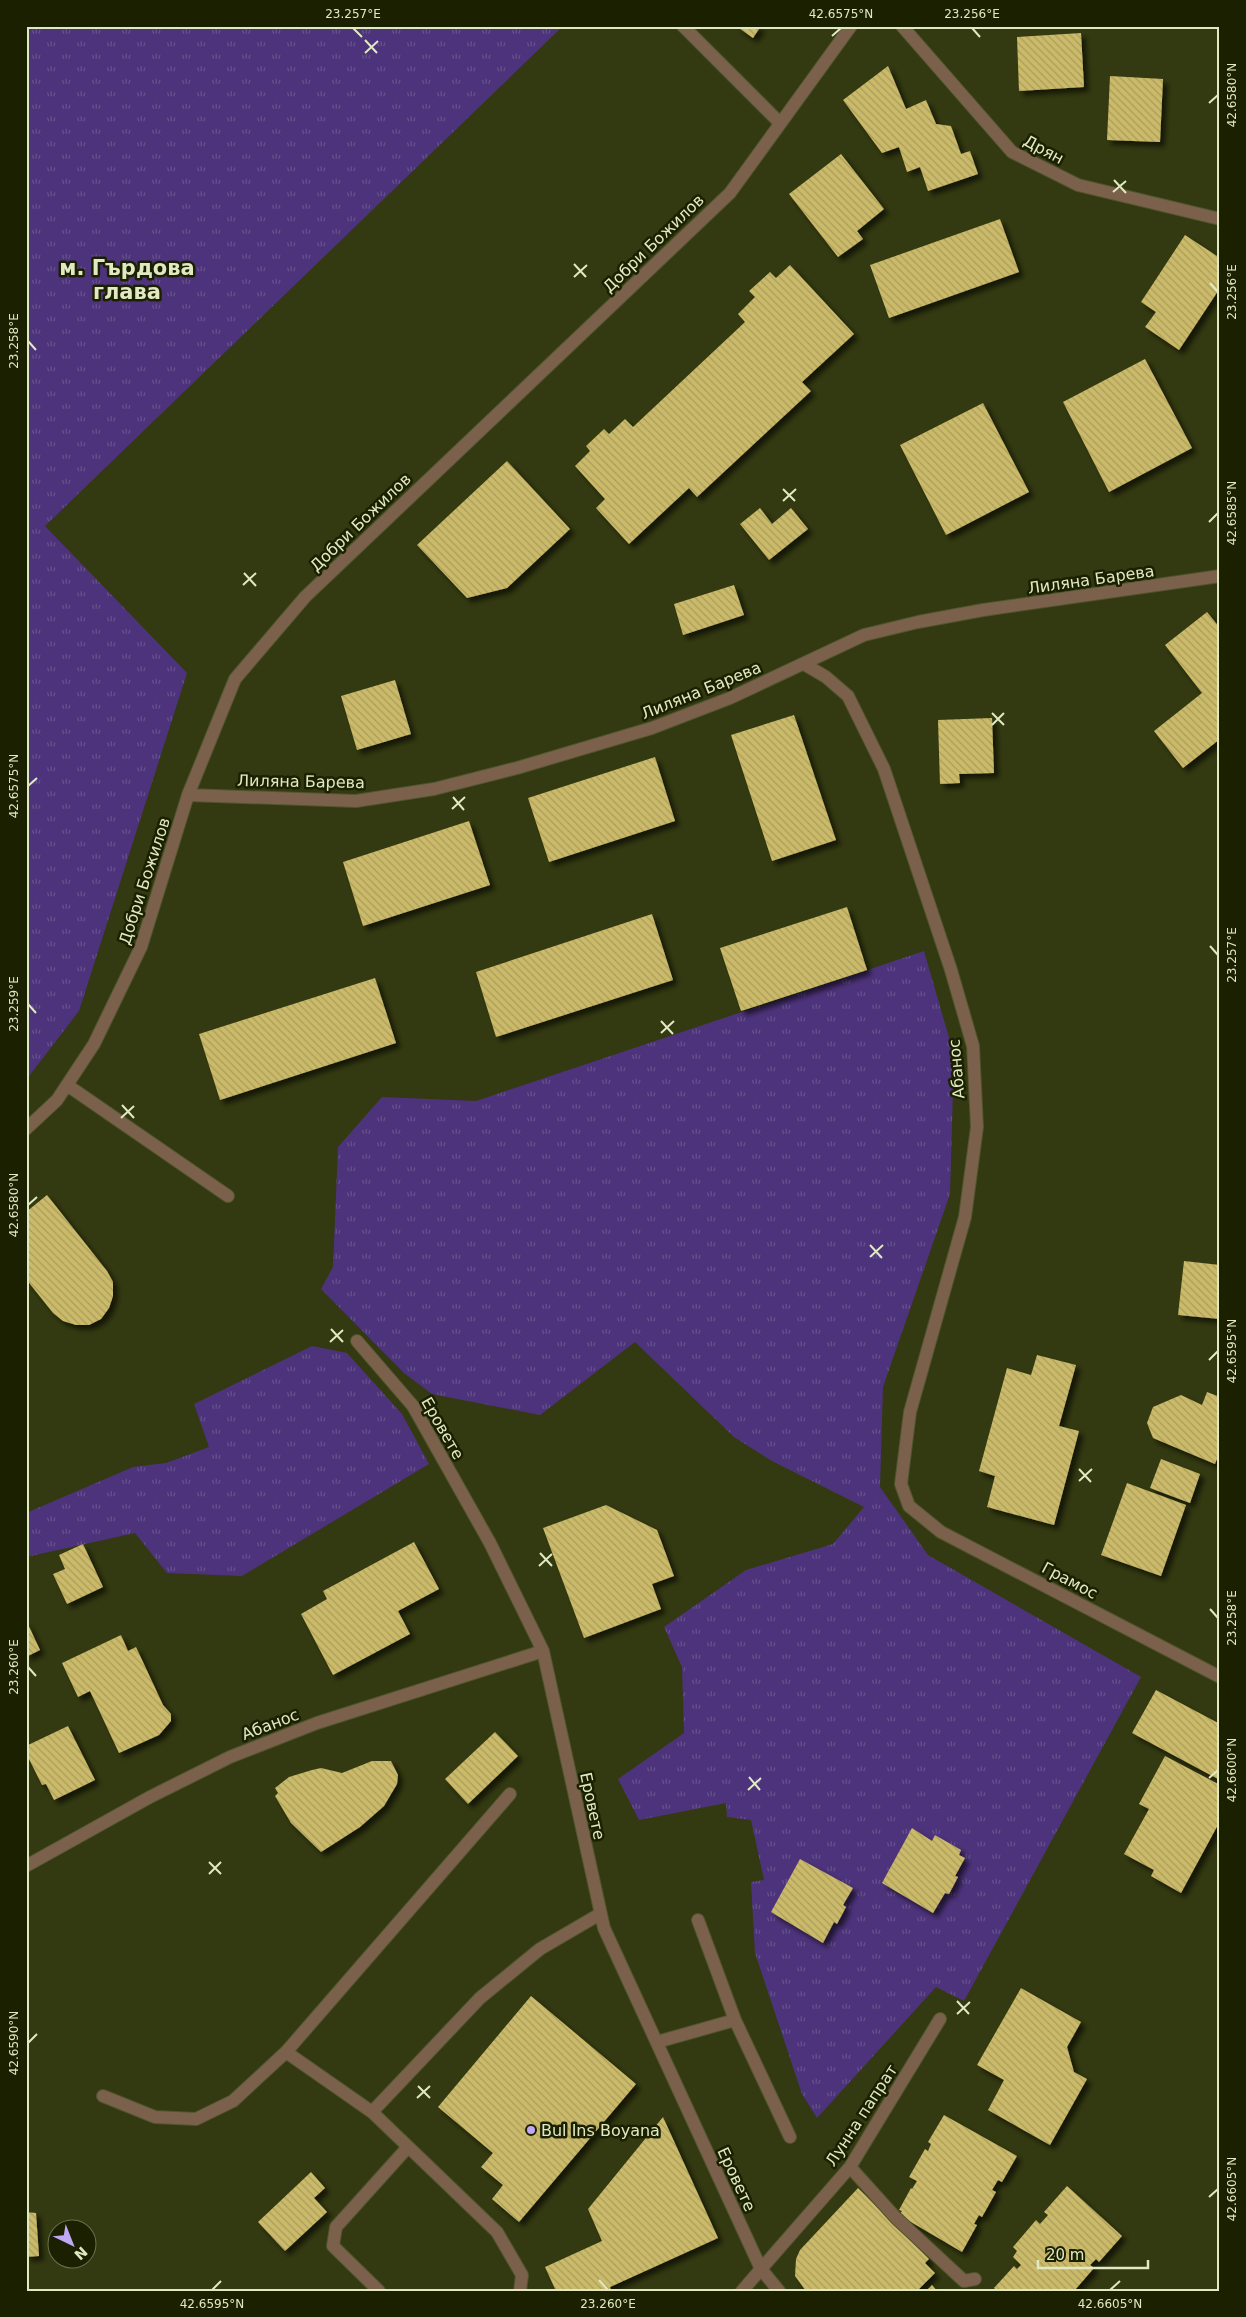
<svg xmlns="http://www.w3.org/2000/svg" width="1246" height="2317" viewBox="0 0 1246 2317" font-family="'DejaVu Sans',sans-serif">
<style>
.grass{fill:url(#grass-tufts)}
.building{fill:url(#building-back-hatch);filter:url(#shadow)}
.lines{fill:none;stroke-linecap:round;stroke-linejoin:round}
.service-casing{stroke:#4f552c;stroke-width:14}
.minor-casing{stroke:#4f552c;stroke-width:14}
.service{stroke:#7b604c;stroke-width:12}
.minor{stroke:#7b604c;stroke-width:12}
.ticks{fill:none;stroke:#e0e9c2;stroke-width:2}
.poi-dot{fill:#bfa9f4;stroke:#1b2001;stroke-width:2}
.labels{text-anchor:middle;stroke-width:5;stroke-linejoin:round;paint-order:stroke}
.street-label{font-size:16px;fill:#e0e9c2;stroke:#1b2001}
.poi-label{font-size:16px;fill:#e0e9c2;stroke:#1b2001;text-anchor:start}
.district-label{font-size:21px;font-weight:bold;fill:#e0e9c2;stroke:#1b2001}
.neatline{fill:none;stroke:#e0e9c2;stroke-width:2}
.ticks-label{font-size:12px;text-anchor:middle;fill:#e0e9c2}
</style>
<defs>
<pattern id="grass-tufts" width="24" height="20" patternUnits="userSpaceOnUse" patternTransform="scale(1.25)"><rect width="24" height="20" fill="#4d337b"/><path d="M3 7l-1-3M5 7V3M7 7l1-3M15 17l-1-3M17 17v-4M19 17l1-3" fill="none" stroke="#66518c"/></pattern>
<pattern id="building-back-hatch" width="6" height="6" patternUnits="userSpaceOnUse" patternTransform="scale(1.25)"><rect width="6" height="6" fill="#cbba69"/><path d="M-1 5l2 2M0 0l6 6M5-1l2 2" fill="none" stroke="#a99d5d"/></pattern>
<filter id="shadow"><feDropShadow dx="4.5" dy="4.5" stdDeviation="2.5" flood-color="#0009"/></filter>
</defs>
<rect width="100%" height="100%" fill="#333910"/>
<path class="grass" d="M26,26H563L45,526L187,673L79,1011L26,1080Z
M924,951L954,1055L950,1194L883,1387L880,1487L928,1555L1141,1677L964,2001L936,1987L817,2118L802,2094L755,1953L751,1882L764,1880L751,1820L727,1817L726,1803L639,1820L618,1779L684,1733L682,1667L664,1627L746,1570L833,1544L864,1507L772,1461L734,1437L635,1342L540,1415L432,1394L404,1373L321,1289L333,1267L338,1147L382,1097L476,1101Z
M312,1346L347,1353L402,1414L429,1464L242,1576L167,1573L135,1533L26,1557V1513L133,1467L166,1463L209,1447L194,1404Z"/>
<path class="building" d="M736,26H761L753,38Z
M1081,33L1084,87L1019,91L1017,37Z
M888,66L906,109L926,100L936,124L951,126L961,154L970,151L978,174L928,191L920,167L907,172L899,147L882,153L843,100Z
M1110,76L1163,79L1160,142L1107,140Z
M841,154L884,209L857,231L863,239L838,257L789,194Z
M1000,219L1019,272L889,318L870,265Z
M1185,235L1220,258V288L1179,350L1145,327L1156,312L1141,302Z
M790,265L854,334L802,382L811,391L697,497L689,488L629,544L596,508L605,499L575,466L590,451L586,446L604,429L609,434L625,419L633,427L745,322L738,314L755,297L749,291L770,272L776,278Z
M1145,359L1192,448L1109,492L1063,402Z
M983,403L1029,492L946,535L900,445Z
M507,461L570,529L507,588L467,598L417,545Z
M760,508L772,524L791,508L808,529L769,560L740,524Z
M734,585L744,615L683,635L674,604Z
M1207,612L1220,628V739L1183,768L1154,731L1202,693L1165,645Z
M395,680L411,734L357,750L341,696Z
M794,715L836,840L772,861L731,735Z
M992,718L994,773L959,774L960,783L940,784L938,720Z
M655,757L675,821L549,862L528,798Z
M469,821L490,885L363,926L343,862Z
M847,907L867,970L741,1011L720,948Z
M652,914L673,980L496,1037L476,972Z
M375,978L396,1043L220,1100L199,1034Z
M47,1195L107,1271L113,1282V1296L109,1308L101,1319L89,1325H76L63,1321L53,1313L26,1279V1212Z
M1184,1261L1220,1265V1319L1178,1315Z
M1037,1355L1076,1365L1059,1426L1079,1431L1054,1525L987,1507L995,1476L979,1471L1007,1368L1031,1375Z
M1207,1392L1220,1397V1451L1215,1464L1153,1438L1147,1423L1153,1407L1181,1395L1202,1405Z
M1161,1459L1200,1474L1190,1503L1150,1488Z
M1127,1483L1186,1505L1161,1576L1101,1555Z
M606,1505L657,1530L674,1576L652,1584L661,1609L584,1638L543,1528Z
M414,1542L439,1589L398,1611L410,1634L333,1675L301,1614L327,1599L323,1591Z
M83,1544L103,1587L67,1604L53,1574L65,1569L59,1555Z
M26,1620L40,1650L26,1657Z
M121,1635L128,1651L136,1647L163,1705L171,1714V1721L159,1735L119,1753L90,1691L78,1697L62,1663Z
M1156,1690L1220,1724L1218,1779L1132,1733Z
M68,1726L95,1780L54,1800L46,1784L42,1785L26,1753V1746Z
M495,1732L518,1756L468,1804L445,1779Z
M1165,1756L1220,1785V1821L1181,1893L1151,1876L1154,1870L1124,1854L1149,1809L1139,1804Z
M372,1761H391L398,1775L397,1784L384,1806L360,1827L321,1852L291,1823L275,1796L278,1793L275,1788L289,1777L312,1770L321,1768L342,1773Z
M912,1828L932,1841L935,1835L961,1850L959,1855L965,1858L955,1876L958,1877L949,1894L945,1893L933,1913L882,1883Z
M800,1859L853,1888L843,1905L846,1907L837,1924L834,1922L823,1943L771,1912Z
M1021,1988L1081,2022L1067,2047L1074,2072L1087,2079L1050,2145L988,2110L1004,2080L977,2065Z
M531,1996L636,2084L519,2222L492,2199L503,2185L481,2167L493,2153L438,2107Z
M944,2115L1017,2156L1002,2182L998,2180L992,2190L996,2192L982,2217L979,2215L974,2224L977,2225L962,2252L899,2215L902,2211L899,2210L911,2188L912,2189L917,2181L909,2177L925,2149L928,2151L931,2144L928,2142Z
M663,2117L718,2238L610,2287L611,2291H556L545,2267L602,2241L588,2209Z
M311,2172L325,2188L314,2198L327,2212L285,2251L258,2222Z
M1067,2186L1122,2236L1099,2262L1096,2259L1090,2265L1094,2268L1074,2291H997L994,2288L1014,2266L1017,2269L1021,2265L1013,2257L1017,2251L1013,2247L1036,2220L1040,2224L1048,2215L1044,2212Z
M858,2188L929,2259L925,2263L935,2273L917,2291H806L795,2276L796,2259L800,2250Z
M26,2212L36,2213L39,2256L26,2257Z
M932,2285L937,2291H926Z"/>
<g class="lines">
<defs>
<path id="service" d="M698,1920L735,2020L790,2137
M657,2042L735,2020
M286,2052L372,2112L497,2232L522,2275L520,2291
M103,2096L155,2117L196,2119L233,2101L286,2052L510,1794
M372,2112L480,1998L540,1949L600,1914
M850,2167L896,2218L964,2281L975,2279
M761,2269L850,2167L940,2019
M379,2291L333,2246L336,2227L408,2147"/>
<path id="minor" d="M683,26L780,123
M902,26L1012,152L1078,185L1220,219
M804,664L826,677L848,696L884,769L951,970L973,1046L977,1127L965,1217L910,1412L901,1484L909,1506L941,1532L1220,1677
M188,795L356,801L434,789L517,768L652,728L730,698L864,635L918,622L983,610L1220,576
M67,1085L228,1196
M26,1129L57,1100L94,1044L141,947L188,795L235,679L305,597L730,193L851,26
M357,1341L413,1406L490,1543L543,1651L604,1928L761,2269L779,2291
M26,1866L150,1797L230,1757L317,1723L543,1651
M742,2291L761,2269"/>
</defs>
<use href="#service" class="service-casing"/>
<use href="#minor" class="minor-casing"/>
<use href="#service" class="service"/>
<use href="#minor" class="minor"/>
</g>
<path class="ticks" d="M353,28L362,37M972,28L980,37M832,36L841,28M365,40L377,53M365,53L378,41M1209,103L1218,95M1114,180L1126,193M1113,192L1126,181M574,264L586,277M574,277L587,265M1210,283L1218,292M28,341L36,350M783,489L795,501M783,501L796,489M1209,522L1218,513M244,573L256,586M243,585L256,573M992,713L1004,725M992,725L1004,713M28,786L37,778M453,797L464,810M452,809L465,797M1210,946L1218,955M28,1004L36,1013M661,1021L673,1034M661,1033L674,1021M122,1105L134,1118M121,1118L134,1106M28,1205L37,1197M870,1245L882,1258M870,1257L883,1245M331,1329L343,1342M330,1342L343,1330M1209,1360L1218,1351M1079,1469L1091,1482M1079,1481L1092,1469M540,1553L552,1566M539,1566L552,1554M1210,1609L1218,1618M28,1667L36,1676M749,1777L760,1790M1209,1778L1218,1770M748,1790L761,1778M209,1862L221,1874M209,1874L221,1862M957,2001L969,2014M957,2014L970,2002M28,2043L37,2034M418,2086L430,2098M417,2098L430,2086M1209,2197L1218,2189M599,2280L608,2290M212,2290L221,2281M1110,2290L1120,2281"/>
<circle class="poi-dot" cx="531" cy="2130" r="5"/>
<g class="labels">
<g class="street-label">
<text transform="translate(1044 149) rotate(28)" y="6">Дрян</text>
<text transform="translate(653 243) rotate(-44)" y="6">Добри Божилов</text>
<text transform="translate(360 522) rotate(-44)" y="6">Добри Божилов</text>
<text transform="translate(1091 579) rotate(-8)" y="6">Лиляна Барева</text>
<text transform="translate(701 690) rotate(-22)" y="6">Лиляна Барева</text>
<text transform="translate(301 781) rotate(1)" y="6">Лиляна Барева</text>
<text transform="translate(144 881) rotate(-72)" y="6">Добри Божилов</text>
<text transform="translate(956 1069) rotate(-95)" y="6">Абанос</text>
<text transform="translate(443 1428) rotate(60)" y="6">Еровете</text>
<text transform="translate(1070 1580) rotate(28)" y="6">Грамос</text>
<text transform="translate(270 1724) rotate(-21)" y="6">Абанос</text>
<text transform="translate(593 1806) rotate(78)" y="6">Еровете</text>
<text transform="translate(861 2115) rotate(-57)" y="6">Лунна папрат</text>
<text transform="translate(737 2179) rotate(65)" y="6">Еровете</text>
</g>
<g class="poi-label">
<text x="541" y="2136">Bul Ins Boyana</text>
</g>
<g class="district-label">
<text x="127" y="275">м. Гърдова<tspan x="127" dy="24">глава</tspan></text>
</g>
</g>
<rect width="1246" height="2317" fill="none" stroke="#1b2001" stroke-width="55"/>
<g transform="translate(72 2244) rotate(137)"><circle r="24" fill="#1b2001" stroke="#6a704e"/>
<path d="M0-4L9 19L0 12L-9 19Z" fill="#bfa9f4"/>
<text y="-8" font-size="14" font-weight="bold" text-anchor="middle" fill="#e0e9c2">N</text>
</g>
<path d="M1038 2260v8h110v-8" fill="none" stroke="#e0e9c2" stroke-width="2.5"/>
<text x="1046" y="2260" font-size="15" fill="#e0e9c2" stroke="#1b2001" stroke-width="4" paint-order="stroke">20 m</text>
<rect x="28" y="28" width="1190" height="2262" class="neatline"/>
<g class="ticks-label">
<text x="353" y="18">23.257°E</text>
<text x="841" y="18">42.6575°N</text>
<text x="972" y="18">23.256°E</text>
<text transform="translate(1232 95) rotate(-90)" y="4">42.6580°N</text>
<text transform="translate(1232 292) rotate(-90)" y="4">23.256°E</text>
<text transform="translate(14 341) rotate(-90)" y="4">23.258°E</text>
<text transform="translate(1232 513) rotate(-90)" y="4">42.6585°N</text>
<text transform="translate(14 786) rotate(-90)" y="4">42.6575°N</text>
<text transform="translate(1232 955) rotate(-90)" y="4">23.257°E</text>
<text transform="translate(14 1004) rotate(-90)" y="4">23.259°E</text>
<text transform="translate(14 1205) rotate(-90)" y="4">42.6580°N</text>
<text transform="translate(1232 1351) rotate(-90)" y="4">42.6595°N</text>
<text transform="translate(1232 1618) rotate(-90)" y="4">23.258°E</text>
<text transform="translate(14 1667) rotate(-90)" y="4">23.260°E</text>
<text transform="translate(1232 1770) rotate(-90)" y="4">42.6600°N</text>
<text transform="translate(14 2043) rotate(-90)" y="4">42.6590°N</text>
<text transform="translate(1232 2189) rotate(-90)" y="4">42.6605°N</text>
<text x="212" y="2308">42.6595°N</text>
<text x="608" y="2308">23.260°E</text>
<text x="1110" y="2308">42.6605°N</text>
</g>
</svg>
